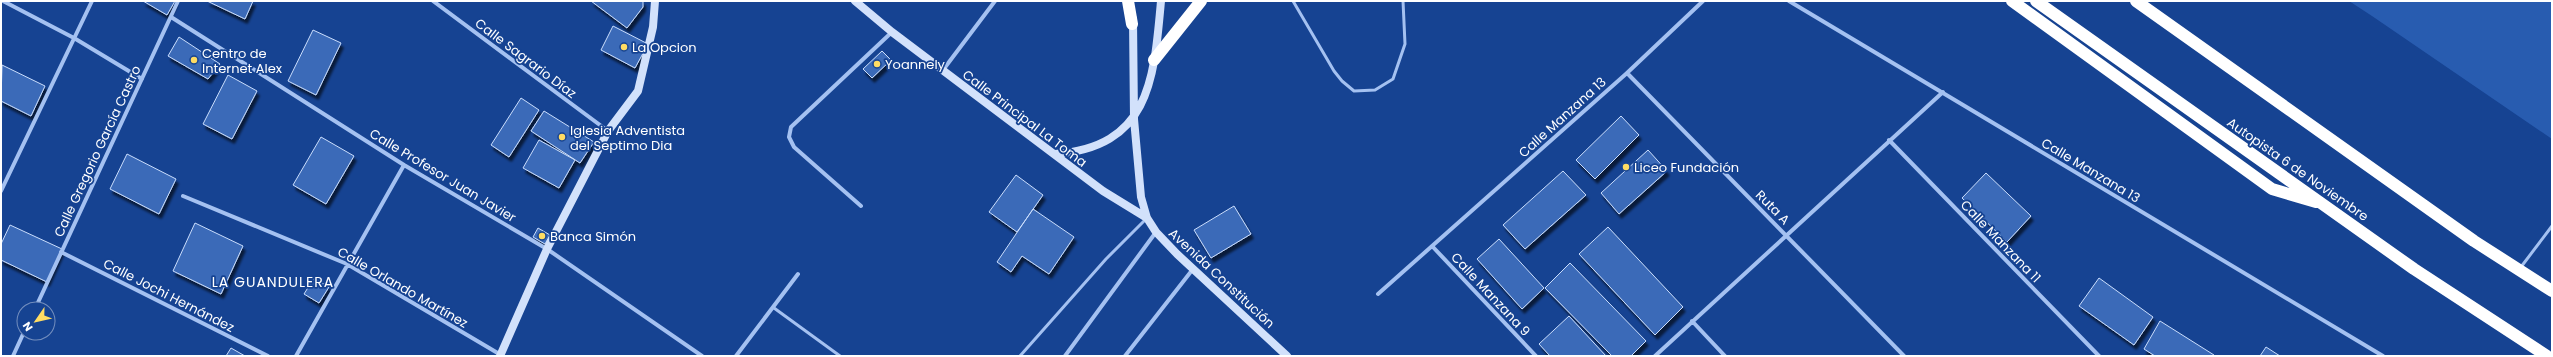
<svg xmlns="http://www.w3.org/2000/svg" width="2553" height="357" viewBox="0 0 2553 357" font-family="Poppins,sans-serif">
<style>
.green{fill:#285cb0}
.building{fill:#3a6ab8;stroke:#caddfc;filter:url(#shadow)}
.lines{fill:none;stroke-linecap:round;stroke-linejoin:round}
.lane{stroke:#a4c1f1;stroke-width:3}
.street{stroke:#a4c1f1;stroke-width:4}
.secondary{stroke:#d2e1fb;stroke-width:8}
.highway{stroke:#fff;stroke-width:12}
.poi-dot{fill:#ffdc63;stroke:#164392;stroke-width:1.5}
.labels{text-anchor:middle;stroke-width:3.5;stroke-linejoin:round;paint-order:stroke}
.poi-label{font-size:13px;fill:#fff;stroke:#164392;text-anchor:start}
.street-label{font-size:13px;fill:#fff;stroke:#164392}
.neighbourhood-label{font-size:14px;letter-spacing:1px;fill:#fff;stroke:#164392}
</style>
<defs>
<filter id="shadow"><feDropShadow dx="2.5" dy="4.5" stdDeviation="1" flood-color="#0009"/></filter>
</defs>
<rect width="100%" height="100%" fill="#164392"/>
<path class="green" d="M2349,1H2552V139L2372,16Z"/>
<path class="building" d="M143,1H175L167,15Z
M207,1H253L245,19Z
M591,1H643V7L627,28Z
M613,26L648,44L635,68L601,50Z
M313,30L341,43L316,95L288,81Z
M179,37L220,64L208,79L168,56Z
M882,51L891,60L872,78L863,69Z
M2,65L45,86L31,116L1,101Z
M228,75L257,91L232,139L203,124Z
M521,98L539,110L509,157L491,145Z
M544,111L594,142L580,163L531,131Z
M1621,116L1639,135L1595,179L1576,160Z
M321,137L354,156L326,204L293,185Z
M539,140L575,160L559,188L523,168Z
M1648,150L1667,171L1619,214L1601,193Z
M127,154L176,179L159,214L110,189Z
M1563,171L1586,195L1525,249L1503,225Z
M1986,173L2031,216L2007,242L1962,198Z
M1016,175L1043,195L1017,232L989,212Z
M1234,206L1251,234L1211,258L1194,230Z
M1033,209L1074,237L1049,274L1022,256L1011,272L997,262Z
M195,223L243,246L221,294L173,271Z
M10,225L62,249L47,282L1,260V244Z
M1608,227L1683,307L1655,335L1579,254Z
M538,228L550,235L545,244L533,237Z
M1499,239L1544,288L1522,309L1477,259Z
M1570,263L1646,341L1631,356H1612L1545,288Z
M314,278L329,287L319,303L304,294Z
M2099,278L2153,317L2134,345L2079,306Z
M1569,316L1606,356H1550L1539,344Z
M2160,321L2214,355L2213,356H2155L2144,349Z
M2266,347L2280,356H2260Z
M231,348L245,356H226Z"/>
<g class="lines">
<path class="lane" d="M1293,1L1334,71L1342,81L1354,91L1375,90L1393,79L1405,44L1403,1
M2521,267L2552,226
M774,308L840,356
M1020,356L1106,259L1146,219"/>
<path class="street" d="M3,1L74,38L142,79
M433,1L608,131
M1789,1L2383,356
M171,17L404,165L547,249L702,356
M943,70L995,1
M1627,73L1904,356
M1889,140L2099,356
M1,191L92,1
M183,196L347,264L501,355
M861,206L794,147L789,137L791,127L892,32
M1432,246L1536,356
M61,252L268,356
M1378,294L1627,73L1703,1
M35,309L178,1
M1692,321L1725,356
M13,356L24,332
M296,356L404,165
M736,356L798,274
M1065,356L1156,232
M1125,356L1193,269
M1655,356L1943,92"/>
<path class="secondary" d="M855,1L892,32L1103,191L1147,218
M1133,19L1134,119L1141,197L1147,218L1156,232L1177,254L1287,356
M1055,154C1150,147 1154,79 1161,1
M500,356L547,249L608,131L638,91L653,27L655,1"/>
<path class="highway" d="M1128,1L1132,24
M2012,1L2272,189L2316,202
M2036,1L2414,269L2547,356
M2136,1L2474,241L2552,291
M1154,60L1201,1"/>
</g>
<g class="poi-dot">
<circle cx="624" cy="47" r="4"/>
<circle cx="194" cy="60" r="4"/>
<circle cx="877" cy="64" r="4"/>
<circle cx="562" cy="137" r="4"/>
<circle cx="1626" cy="167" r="4"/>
<circle cx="542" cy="236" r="4"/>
</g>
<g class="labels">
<g class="poi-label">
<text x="632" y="52">La Opcion</text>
<text x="202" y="58">Centro de<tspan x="202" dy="15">Internet Alex</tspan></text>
<text x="885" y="69">Yoannely</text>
<text x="570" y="135">Iglesia Adventista<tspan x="570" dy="15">del Septimo Dia</tspan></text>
<text x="1634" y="172">Liceo Fundación</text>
<text x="550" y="241">Banca Simón</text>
</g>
<g class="street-label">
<text transform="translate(526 58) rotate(37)" y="5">Calle Sagrario Díaz</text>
<text transform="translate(1562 117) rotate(-42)" y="5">Calle Manzana 13</text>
<text transform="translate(1025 118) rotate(37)" y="5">Calle Principal La Toma</text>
<text transform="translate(97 151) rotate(-65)" y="5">Calle Gregorio García Castro</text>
<text transform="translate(2298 169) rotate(35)" y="5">Autopista 6 de Noviembre</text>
<text transform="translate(2091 170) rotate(31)" y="5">Calle Manzana 13</text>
<text transform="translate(443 175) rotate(31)" y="5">Calle Profesor Juan Javier</text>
<text transform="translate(1773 207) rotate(45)" y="5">Ruta A</text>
<text transform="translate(2001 241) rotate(46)" y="5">Calle Manzana 11</text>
<text transform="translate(1222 278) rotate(43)" y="5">Avenida Constitución</text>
<text transform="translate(403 287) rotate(30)" y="5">Calle Orlando Martínez</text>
<text transform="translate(1491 294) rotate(47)" y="5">Calle Manzana 9</text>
<text transform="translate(169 295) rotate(27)" y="5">Calle Jochi Hernández</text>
</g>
<g class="neighbourhood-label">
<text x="273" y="287">LA GUANDULERA</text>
</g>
</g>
<rect width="2553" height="357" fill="none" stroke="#ffffff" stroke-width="4"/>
<g transform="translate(36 321) rotate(236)"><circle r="19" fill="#164392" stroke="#738ebe"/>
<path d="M0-3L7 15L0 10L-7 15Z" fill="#ffdc63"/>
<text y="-6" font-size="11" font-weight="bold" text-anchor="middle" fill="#ffffff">N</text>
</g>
</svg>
